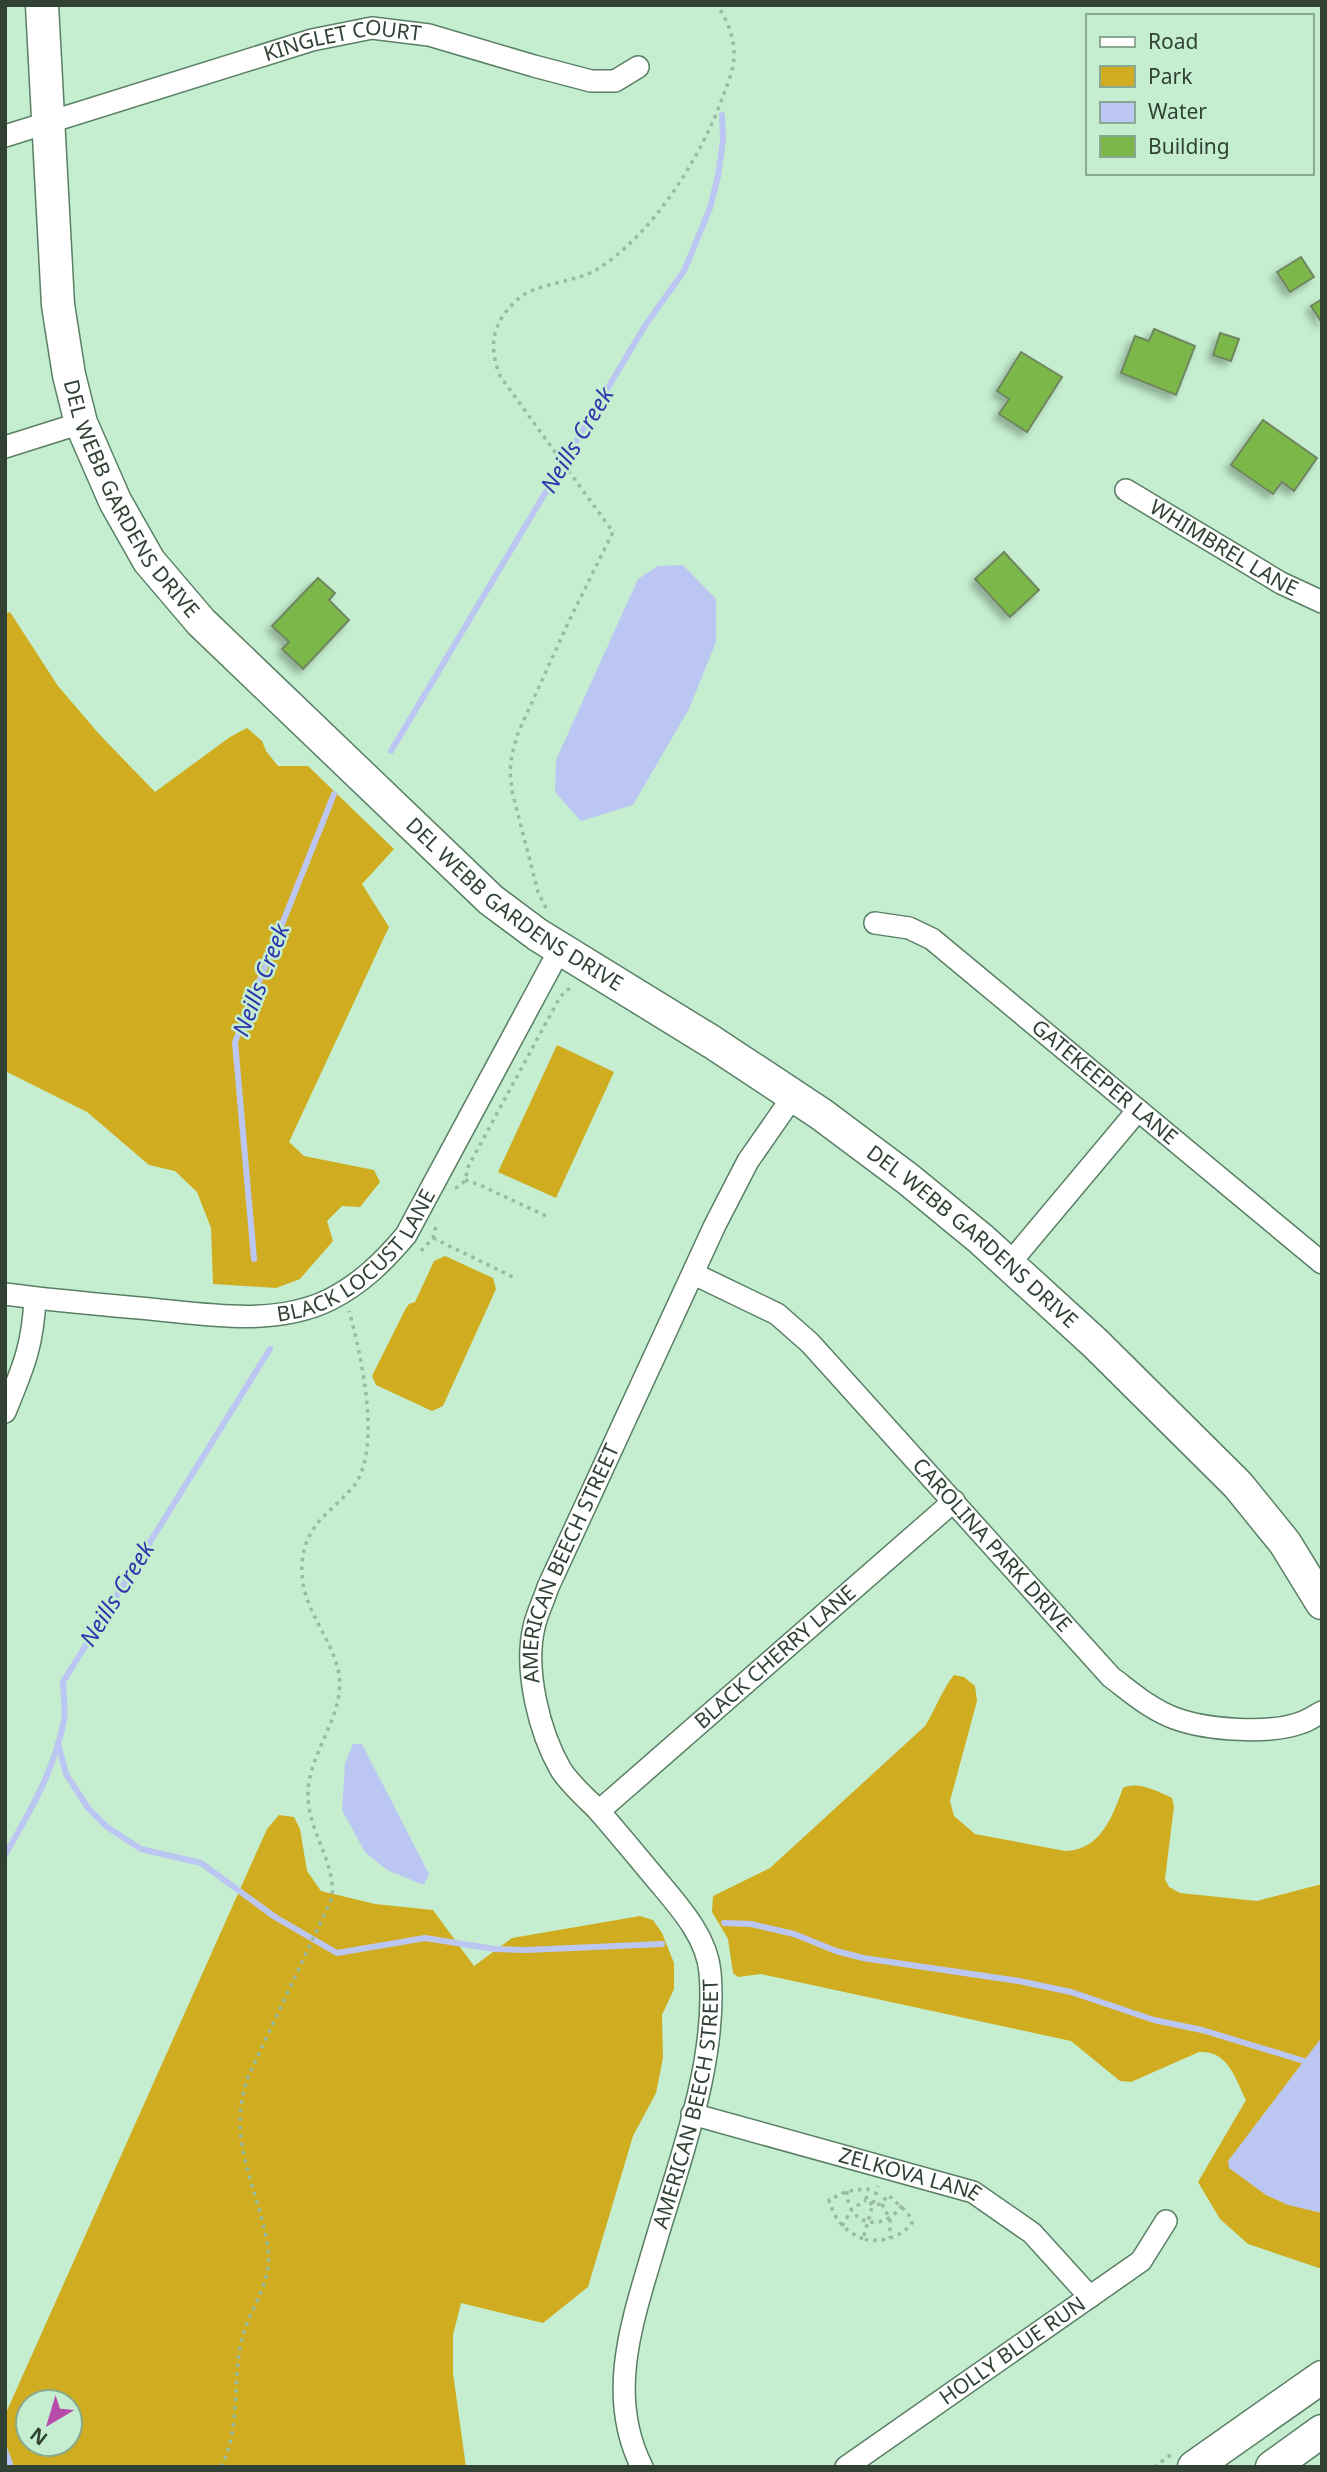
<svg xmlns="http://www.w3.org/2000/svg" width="1327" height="2472" viewBox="0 0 1327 2472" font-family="'Noto Sans',sans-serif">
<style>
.green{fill:#d0ad20;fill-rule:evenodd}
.water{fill:#bbc7f2}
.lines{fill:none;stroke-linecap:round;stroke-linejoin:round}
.stream{stroke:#bbc7f2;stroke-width:6}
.building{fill:#7bb748;stroke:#708660;stroke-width:2;filter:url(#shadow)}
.street-casing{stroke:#597f64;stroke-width:24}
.secondary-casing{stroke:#597f64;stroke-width:35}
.path{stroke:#98baa0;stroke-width:3.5;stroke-dasharray:3.5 5;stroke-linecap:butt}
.street{stroke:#fff;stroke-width:21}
.secondary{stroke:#fff;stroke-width:32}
.labels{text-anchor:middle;stroke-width:5;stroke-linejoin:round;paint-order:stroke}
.street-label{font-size:21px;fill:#314235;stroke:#c4eecf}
.water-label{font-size:23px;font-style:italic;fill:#3034ad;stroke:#c4eecf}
</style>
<defs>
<filter id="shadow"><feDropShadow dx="-5" dy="5" stdDeviation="3.5" flood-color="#0004"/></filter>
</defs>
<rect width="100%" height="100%" fill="#c4eecf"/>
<path class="green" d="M10,612L58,686L99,734L155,792L230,737L247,728L262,741L266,751L278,766H308L394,849L362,884L389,927L289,1142L304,1156L374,1170L380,1182L360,1207L342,1206L327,1221L333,1241L300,1279L276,1288L213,1284L211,1228L197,1192L175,1171L149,1165L87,1112L5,1071V614Z
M557,1045L614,1072L556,1198L498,1172Z
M445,1256L493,1278L496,1289L443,1406L432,1411L376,1385L372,1376L405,1310L409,1304L415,1302L434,1261Z
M954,1675L964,1677L975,1686L977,1701L950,1801L954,1816L975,1834L1065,1851C1101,1850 1112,1817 1123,1788C1139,1781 1156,1791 1172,1798L1174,1806L1165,1879L1169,1887L1180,1893L1257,1901L1322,1884V2269L1248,2244L1220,2219L1198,2182L1246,2100C1235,2078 1228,2050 1199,2052L1131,2082L1120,2081L1071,2041L761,1974L738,1977L733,1973L728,1939L712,1912L713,1896L770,1868L925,1726C935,1710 943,1688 954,1675Z
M279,1815L294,1817L300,1829L307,1871L321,1891L375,1904L433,1910L474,1966L512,1938L640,1916L653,1920L662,1933L674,1963V1989L662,2015L663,2058L656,2093L633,2136L588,2287L543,2323L461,2303L453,2335V2373L466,2467H5V2415L267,1829ZM70,2402V2444H28V2402Z"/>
<path class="water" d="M683,565L716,599V642L689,709L633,805L581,821L555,792L556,760L638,579L658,566Z
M353,1744H362L429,1874L424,1885L387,1870L365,1852L342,1810L345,1763Z
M1322,2037V2213L1288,2205L1266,2195L1229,2168L1228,2161Z"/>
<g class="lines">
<path class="stream" d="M391,751L646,324L684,271L710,208L718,176L723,140L722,115
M254,1259L235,1042L334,794
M58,1743L66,1774L88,1808L107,1827L141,1849L201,1863L275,1917L337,1953L425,1938L495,1949L526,1950L662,1944
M5,1855C30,1812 55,1769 64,1720C66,1708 63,1694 63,1682L270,1349
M724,1923L751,1924L794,1934L836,1951L863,1958L1019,1981L1071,1992L1154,2020L1202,2030L1304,2061L1322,2075
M5,2450L11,2467"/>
</g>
<path class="building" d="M1301,257L1314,277L1290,292L1277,272Z
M1322,299V323L1311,306Z
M1154,329L1195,346L1176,395L1121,373L1135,336L1149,341Z
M1220,333L1239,339L1231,361L1213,355Z
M1021,352L1062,377L1027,432L999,414L1009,399L997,391Z
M1263,420L1317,458L1294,491L1282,482L1273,494L1231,465Z
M1004,552L1039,590L1010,617L975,579Z
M318,578L335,593L329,600L349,620L303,669L282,649L289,642L272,626Z"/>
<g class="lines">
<defs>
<g id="street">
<path id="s1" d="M5,136L312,40L372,28L429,35L534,66L591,81H615L638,67"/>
<path d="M5,447L81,423"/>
<path id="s2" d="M1126,490L1281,583L1322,602"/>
<path id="s3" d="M875,923L909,928L932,939L1322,1263"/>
<path d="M1009,1264L1138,1110"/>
<path id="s4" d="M694,1274L777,1314L810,1343L1111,1677C1131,1692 1150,1709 1174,1718C1206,1730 1271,1735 1303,1722C1309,1720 1316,1715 1322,1712"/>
<path id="s5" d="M5,1294C50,1300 94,1304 139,1308C200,1313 271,1328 329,1300C361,1284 384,1261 406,1235L560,949"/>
<path d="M5,1412C23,1368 33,1346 35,1298"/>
<path id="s6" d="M599,1811L954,1501"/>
<path id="s7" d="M692,2114L973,2192L1032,2233L1090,2297"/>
<path id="s8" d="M642,2467C606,2396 632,2322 653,2251C678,2164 718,2063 710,1972C707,1939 683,1911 662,1886C640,1860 619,1834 597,1809C585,1797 570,1784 561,1770C539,1732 524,1670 534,1627C537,1613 544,1600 548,1587L715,1225L748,1161L794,1095"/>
<path id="s9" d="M846,2467L1141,2261L1166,2221"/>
</g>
<g id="secondary">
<path id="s10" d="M42,5L58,305L69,375L81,423L115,501L149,561L201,622L491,900L538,935L712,1042L821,1114L908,1179L981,1239L1095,1343L1238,1485L1285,1543L1322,1603"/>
<path d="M1194,2467L1322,2377"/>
<path d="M1272,2467L1322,2431"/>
</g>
</defs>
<use href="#street" class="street-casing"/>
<use href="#secondary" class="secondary-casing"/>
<path class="path" d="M546,908L538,892L512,791L510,771L512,754L518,733L569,621L613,532L500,376C488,345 492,323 517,300C534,283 574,283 596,270C652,236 702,156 723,96C729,81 735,66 734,50C733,34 726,18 717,5
M465,1180L480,1185L546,1216
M455,1188C466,1185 466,1176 468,1167L560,997L567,990L574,987
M433,1238L517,1279
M421,1251L433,1238L437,1222
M847,2191C847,2226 884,2233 902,2205
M882,2204L890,2219V2238
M842,2226L852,2209L866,2200
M863,2239C844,2230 835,2221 829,2200L847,2191L868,2189L866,2200L873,2205L881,2204L888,2195L908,2213L912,2223C900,2238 882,2243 863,2239C868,2221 873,2204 878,2186
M221,2467C242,2427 231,2378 243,2335C252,2305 272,2283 268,2249C259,2186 225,2143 248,2077L332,1898C336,1861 306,1829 308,1791C310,1751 345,1715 339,1674C332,1636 299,1606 302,1565C304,1524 331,1513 353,1487C383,1450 361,1354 349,1311
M1154,2467L1172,2454"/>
<use href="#street" class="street"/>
<use href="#secondary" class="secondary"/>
</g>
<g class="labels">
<g class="street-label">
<text dy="7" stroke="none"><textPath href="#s1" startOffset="352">KINGLET COURT</textPath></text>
<text dy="7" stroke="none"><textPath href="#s10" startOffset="511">DEL WEBB GARDENS DRIVE</textPath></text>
<text dy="7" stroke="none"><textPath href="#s2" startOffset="114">WHIMBREL LANE</textPath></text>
<text dy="7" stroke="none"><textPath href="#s10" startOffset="1078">DEL WEBB GARDENS DRIVE</textPath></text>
<text dy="7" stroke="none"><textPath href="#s3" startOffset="284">GATEKEEPER LANE</textPath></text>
<text dy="7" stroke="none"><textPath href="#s10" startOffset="1645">DEL WEBB GARDENS DRIVE</textPath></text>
<text dy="7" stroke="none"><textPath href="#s5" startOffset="376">BLACK LOCUST LANE</textPath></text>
<text dy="7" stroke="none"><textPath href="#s4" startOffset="408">CAROLINA PARK DRIVE</textPath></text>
<text dy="7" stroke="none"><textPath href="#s8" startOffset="982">AMERICAN BEECH STREET</textPath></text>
<text dy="7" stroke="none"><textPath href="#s6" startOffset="234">BLACK CHERRY LANE</textPath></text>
<text dy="7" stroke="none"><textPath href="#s8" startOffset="374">AMERICAN BEECH STREET</textPath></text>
<text dy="7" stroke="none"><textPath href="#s7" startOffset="226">ZELKOVA LANE</textPath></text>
<text dy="7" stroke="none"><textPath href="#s9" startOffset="203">HOLLY BLUE RUN</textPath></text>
</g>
<g class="water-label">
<text transform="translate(577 440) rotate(-59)" y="8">Neills Creek</text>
<text transform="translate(261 980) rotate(-69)" y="8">Neills Creek</text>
<text transform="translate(117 1594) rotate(-58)" y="8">Neills Creek</text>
</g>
</g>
<rect width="1327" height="2472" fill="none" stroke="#314235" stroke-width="14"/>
<rect x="1086" y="14" width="228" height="161" fill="#c4eecf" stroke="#89a991" stroke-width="2"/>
<rect x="1100" y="37" width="35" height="10" fill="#ffffff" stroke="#89a991" stroke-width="2"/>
<text x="1148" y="49" font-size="21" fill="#314235">Road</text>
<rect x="1100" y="66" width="35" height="21" fill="#d0ad20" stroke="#89a991" stroke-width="2"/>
<text x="1148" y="84" font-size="21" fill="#314235">Park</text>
<rect x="1100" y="102" width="35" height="21" fill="#bbc7f2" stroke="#89a991" stroke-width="2"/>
<text x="1148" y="119" font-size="21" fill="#314235">Water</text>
<rect x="1100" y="136" width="35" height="21" fill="#7bb748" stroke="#89a991" stroke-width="2"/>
<text x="1148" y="154" font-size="21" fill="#314235">Building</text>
<g transform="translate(49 2423) rotate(218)"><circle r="33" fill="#c4eecf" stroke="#89a991" stroke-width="2"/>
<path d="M0-5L12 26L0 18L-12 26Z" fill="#b84aa9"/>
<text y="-10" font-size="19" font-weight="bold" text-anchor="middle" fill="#314235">N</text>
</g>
</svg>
